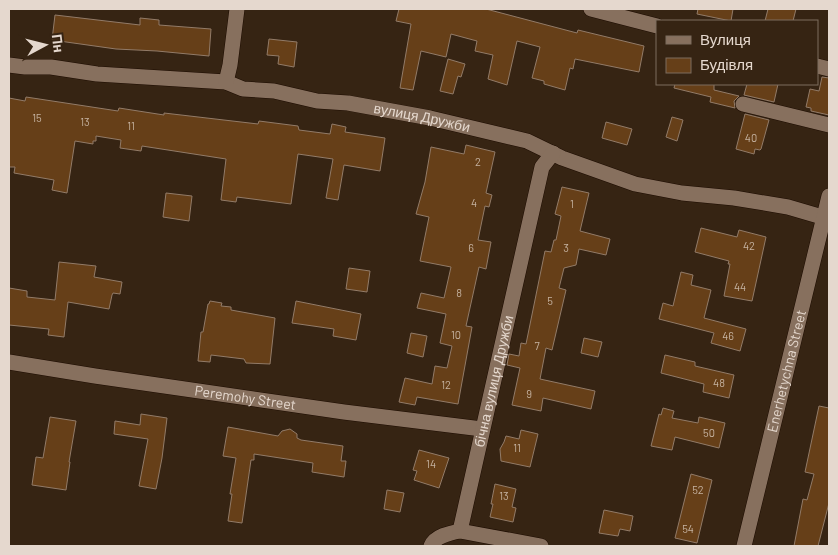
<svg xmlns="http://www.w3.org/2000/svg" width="838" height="555" viewBox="0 0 838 555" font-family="Barlow,sans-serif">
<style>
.building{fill:#663f18;stroke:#927b68}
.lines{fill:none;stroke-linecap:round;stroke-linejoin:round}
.minor-casing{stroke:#1d0c00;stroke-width:16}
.minor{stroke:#87705e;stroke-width:15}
.labels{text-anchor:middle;stroke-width:4;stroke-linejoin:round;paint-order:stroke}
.number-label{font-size:11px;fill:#c5b2a0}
.street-label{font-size:14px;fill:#e5d8ce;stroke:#362413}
</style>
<rect width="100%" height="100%" fill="#362413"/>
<path class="building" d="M399,9H486L577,33L578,30L644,46L639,72L575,59L573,69L570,68L565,90L544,84V81L532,78L540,47L517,41L507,85L488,79L493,55L475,51L477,41L451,34L446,57L421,51L413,90L400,88L411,24L396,21Z
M698,9H733L731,21L697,14Z
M768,9H796L793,21H765Z
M55,15L140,25V18L159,20V25L211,29L209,56L157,51L116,49L52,40Z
M269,39L297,42L294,67L278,64L279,56L267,55Z
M448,59L465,64L461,77L458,76L453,94L440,91Z
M822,77L829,78V115L811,111V108L806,107L810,89L819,91Z
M675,84H714V90L739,96L734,101L735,108L710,102L711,97L674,88Z
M747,84H778L774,102L744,95Z
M26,97L118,111L119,108L164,115V113L258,124L259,121L298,126L299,130L330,134L332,124L346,127L345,132L385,138L380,171L344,165L338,200L326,198L333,159L298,154L291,204L237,197L236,202L221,200L226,159L142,146L141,151L120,148L121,140L96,136V141H93V144L75,141L67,193L52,190L54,180L14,173L15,167H9V98L25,101Z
M745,114L769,120L761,149L760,150L755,149L754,154L736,149Z
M672,117L683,120L677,141L666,137Z
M606,122L632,129L627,145L602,138Z
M466,145L495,152L486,193L492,195L489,207L485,206L478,240L491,242L486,269L479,267L466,326L472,327L458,404L417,397L415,405L399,402L405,378L432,384L435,366L447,368L452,346L440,343L446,314L417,308L421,293L444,298L451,267L420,261L429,217L416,214L425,182L431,147L464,154Z
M562,187L589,193L580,231L610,239L606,255L579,249L576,265L564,268L559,288L566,290L552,350L546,348L540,379L595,391L591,409L543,398L541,411L512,405L520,368L507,365L509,354L519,356L521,343L526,344L545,251L551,252L554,240H556L561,216L555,214Z
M166,193L192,196L189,221L163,217Z
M701,228L737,237L739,230L766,237L752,301L724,296L730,264H728L729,261L695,252Z
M59,262L96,266L94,277L122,282L120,294L113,293L112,295L109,309L68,302L64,337L48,335L49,329L9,325V288L27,291V297L55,300Z
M349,268L370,271L367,292L346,289Z
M681,272L693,275L691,285L711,290L704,318L746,329L740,351L711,343L714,333L659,319L663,303L673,306Z
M210,301L222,303L221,306L231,307V310L275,318L270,364L246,363L244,359L211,355L210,362L198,361L201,332H203L208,304H209Z
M296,301L361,314L356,340L333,336L334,329L292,323Z
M411,333L427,336L423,357L407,353Z
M584,338L602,342L598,357L581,353Z
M665,355L695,362V366L734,375L729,398L703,392L704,384L661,373Z
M819,406L829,408V503L818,546H794L803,499L807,500L814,474L805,472Z
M663,408L674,411L672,418L698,423L699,417L725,423L719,448L675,437L672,450L651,446L659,414L661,415Z
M141,414L167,418L162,458L156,489L139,486L148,439L114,434L115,421L140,425Z
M50,417L76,421L69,462H70L66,490L32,485L36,457L43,458Z
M228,427L278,436L282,431L290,429L297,434V438L301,440L343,446L341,461H346L344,477L312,472L313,463L254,454V460H251L242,523L228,521L232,494H230L236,458L223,456Z
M521,430L538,434L530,467L501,461L500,449L504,442L506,436L519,439Z
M419,450L449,458L439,488L414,480L417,471L413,470Z
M691,474L712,480L697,543L675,538Z
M495,484L516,489L512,507L516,508L513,522L490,517L493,504H491Z
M387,490L404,493L400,512L384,509Z
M604,510L633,516L630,531L620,529L618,536L599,533Z"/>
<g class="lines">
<defs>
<g id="minor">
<path d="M591,9L657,26"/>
<path id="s1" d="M9,65L25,67H51L97,74L226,82L243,89L274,91L317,101L348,103L430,118L527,141L562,158L635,184L682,193L734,198L788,207L829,219"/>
<path d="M817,66L829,69"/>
<path d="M226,82L230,65L237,9"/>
<path d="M743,104L829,125"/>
<path id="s2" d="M9,362L95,376L344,412L482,429"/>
<path d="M431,546C435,536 450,533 460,531"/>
<path id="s3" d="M541,546L460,531L542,167L553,153"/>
<path id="s4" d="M744,546L829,196"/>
</g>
</defs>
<use href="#minor" class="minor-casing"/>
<use href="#minor" class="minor"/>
</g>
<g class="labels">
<g class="number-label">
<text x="37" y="122">15</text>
<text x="85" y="126">13</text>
<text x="131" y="130">11</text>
<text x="751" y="142">40</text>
<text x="478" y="166">2</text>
<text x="474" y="207">4</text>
<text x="572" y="208">1</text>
<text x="749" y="250">42</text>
<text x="471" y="252">6</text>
<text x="566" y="252">3</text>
<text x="740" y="291">44</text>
<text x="459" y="297">8</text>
<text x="550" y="305">5</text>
<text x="456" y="339">10</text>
<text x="728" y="340">46</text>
<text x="537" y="350">7</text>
<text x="719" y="387">48</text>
<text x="446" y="389">12</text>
<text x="529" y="398">9</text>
<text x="709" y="437">50</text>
<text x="517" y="452">11</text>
<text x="431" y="468">14</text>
<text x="698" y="494">52</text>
<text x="504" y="500">13</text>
<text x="688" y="533">54</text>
</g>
<g class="street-label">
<text dy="5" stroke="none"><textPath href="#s1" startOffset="418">вулиця Дружби</textPath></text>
<text dy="5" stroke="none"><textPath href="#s4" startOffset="180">Enerhetychna Street</textPath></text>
<text dy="5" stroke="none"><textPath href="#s3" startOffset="236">бічна вулиця Дружби</textPath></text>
<text dy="5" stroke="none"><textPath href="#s2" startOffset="239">Peremohy Street</textPath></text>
</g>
</g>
<rect width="838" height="555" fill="none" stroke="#e5d8ce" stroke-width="20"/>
<rect x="656" y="20" width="162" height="65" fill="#362413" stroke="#7c6c5e"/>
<rect x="666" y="36" width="25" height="8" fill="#87705e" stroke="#7c6c5e"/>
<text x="700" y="45" font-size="15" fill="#e5d8ce">Вулиця</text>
<rect x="666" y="58" width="25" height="15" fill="#663f18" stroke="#7c6c5e"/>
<text x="700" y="70" font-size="15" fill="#e5d8ce">Будівля</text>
<g transform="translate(45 45) rotate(83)" stroke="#362413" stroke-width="4" paint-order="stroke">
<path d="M0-4L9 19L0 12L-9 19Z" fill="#e5d8ce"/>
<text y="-8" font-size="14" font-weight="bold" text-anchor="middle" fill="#e5d8ce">Пн</text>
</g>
</svg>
